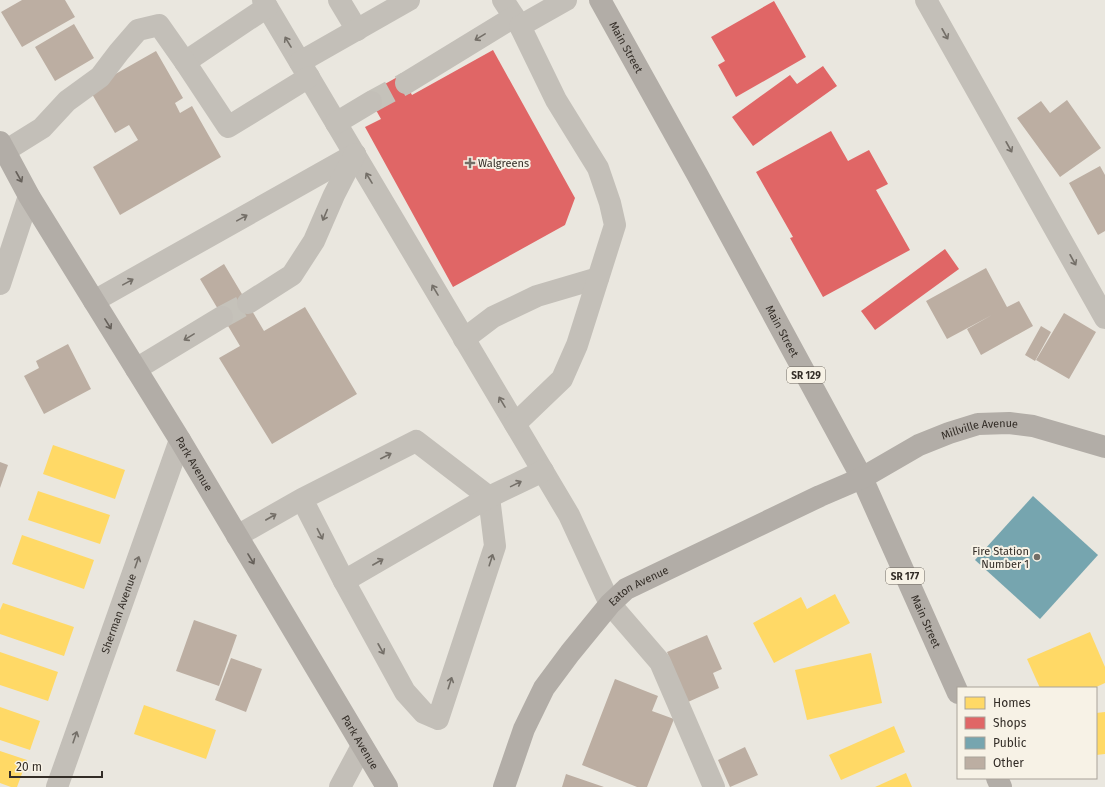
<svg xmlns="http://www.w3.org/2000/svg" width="1105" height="787" viewBox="0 0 1105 787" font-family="'Fira Sans',sans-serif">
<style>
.homes{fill:#ffd966}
.shops{fill:#e06666}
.public{fill:#76a5af}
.building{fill:#bcaea2}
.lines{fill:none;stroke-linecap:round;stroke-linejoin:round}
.minor-tunnel{stroke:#c5c2ba;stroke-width:22;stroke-dasharray:22 11;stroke-linecap:butt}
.minor{stroke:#c3bfb8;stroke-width:22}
.major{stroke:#b2ada7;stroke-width:22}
.oneway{stroke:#746f68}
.oneway2{stroke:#66605a}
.poi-dot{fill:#736e67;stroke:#f7f2e6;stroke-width:1.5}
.labels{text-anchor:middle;stroke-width:4;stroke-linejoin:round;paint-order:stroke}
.shield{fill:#f7f2e6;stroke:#6e6860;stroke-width:1}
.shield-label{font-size:10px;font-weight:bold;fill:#332d27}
.street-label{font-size:11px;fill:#332d27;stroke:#f7f2e6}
.poi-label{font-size:11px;fill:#332d27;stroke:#f7f2e6;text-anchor:start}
</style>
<rect width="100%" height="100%" fill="#eae7df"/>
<path class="homes" d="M53,445L125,470L115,499L43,474Z
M38,491L110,515L100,544L28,520Z
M22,535L94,560L84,589L12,564Z
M835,594L850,623L774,663L753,623L801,597L807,609Z
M3,603L74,627L64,656L0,634V610Z
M1090,632L1105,667V683L1094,688H1040L1027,659Z
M0,652L58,672L48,701L0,685Z
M871,653L882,703L807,720L795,670Z
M144,705L216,730L206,759L134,734Z
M0,707L40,721L30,750L0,740Z
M1105,712V754L1096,755V713Z
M894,726L905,752L841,780L829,755Z
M0,751L27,760L17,787H11L0,783Z
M906,773L912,787H875Z"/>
<path class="shops" d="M774,1L806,57L736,97L718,65L725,61L711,37Z
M493,50L575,198L565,225L453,287L365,127L381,119L367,94L401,75L412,95Z
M823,66L837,86L753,146L732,117L790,75L797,84Z
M831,131L848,161L869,150L888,184L876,190L910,250L823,297L790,238L793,237L756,172Z
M945,249L959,269L875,330L861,311Z"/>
<path class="public" d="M1033,496L1098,555L1040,619L975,560Z"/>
<path class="building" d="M22,0H65L75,17L22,47L1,12Z
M74,24L94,58L55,81L35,47Z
M156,51L183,98L175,103L180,113L192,106L221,157L120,215L93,167L138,140L129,125L115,133L89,89Z
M1067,100L1101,148L1060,177L1017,118L1041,101L1050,113Z
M1100,166L1105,175V231L1098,235L1069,183Z
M224,264L264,331L305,307L357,394L272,444L219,358L240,346L200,279Z
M986,268L1007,307L1019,301L1033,326L981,355L967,329L992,315L947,339L926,301Z
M1064,313L1096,332L1069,379L1036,360Z
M1041,326L1051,332L1035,361L1025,355Z
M68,344L91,389L44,414L24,376L39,368L36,361Z
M0,462L8,465L0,488Z
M194,620L237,635L219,686L176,671Z
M707,635L722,669L713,673L719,688L688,702L667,652Z
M231,658L262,669L246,712L215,700Z
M615,679L658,696L652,711L674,719L647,787H637L582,765Z
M745,747L758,775L730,787L718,760Z
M566,774L604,787H562Z"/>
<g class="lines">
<path class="minor-tunnel" d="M371,102L406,83
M222,317L248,303"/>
<g class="minor">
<path d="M263,0L569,515L610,604L660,662L714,787"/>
<path d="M339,0L357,30"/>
<path d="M503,0L520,26"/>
<path d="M926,0L1105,318"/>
<path d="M185,62L267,7"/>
<path d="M300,62L409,0"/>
<path d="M406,83L514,17"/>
<path d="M336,123L371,102"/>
<path d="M5,151L42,128L67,101L100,77L119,52L138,30L159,25L185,62L228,127L309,77"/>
<path d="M0,284L29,196"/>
<path d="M94,301L355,154"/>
<path d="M248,303L292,275L314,241L334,195L355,154"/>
<path d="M464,339L493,317L537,296L598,278"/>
<path d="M136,369L222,317"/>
<path d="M515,424L562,379L577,345L615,225L610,203L598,168L556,100L520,26L566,0"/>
<path d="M237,536L302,499L416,441L489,497L495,546L438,719L424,713L405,692L344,581L302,499"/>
<path d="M344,581L489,497L543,471"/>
<path id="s1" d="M57,787L180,440"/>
<path d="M340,787L362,746"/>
</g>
<g class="major">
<path id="s2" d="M600,0L698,176L862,478L958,693"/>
<path id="s3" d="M0,142L29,196L180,440L387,787"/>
<path d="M997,778L1001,787"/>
<path id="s4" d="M504,787L524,729L544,688L570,653L610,604L626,589L820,496L862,478L919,445L949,433L978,424L1009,423L1033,426L1105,447"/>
</g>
</g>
<defs><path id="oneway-shaft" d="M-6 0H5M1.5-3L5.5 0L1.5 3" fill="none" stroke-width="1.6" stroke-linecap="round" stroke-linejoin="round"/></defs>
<g class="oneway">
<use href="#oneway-shaft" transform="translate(945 34) rotate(61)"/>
<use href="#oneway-shaft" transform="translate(480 37) rotate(149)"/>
<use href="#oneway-shaft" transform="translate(288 42) rotate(-121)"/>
<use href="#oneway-shaft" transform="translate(1009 147) rotate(61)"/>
<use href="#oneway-shaft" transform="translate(369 178) rotate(-121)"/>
<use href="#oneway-shaft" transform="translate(325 215) rotate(113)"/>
<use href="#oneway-shaft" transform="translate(242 218) rotate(-29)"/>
<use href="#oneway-shaft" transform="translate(1073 260) rotate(61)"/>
<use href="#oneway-shaft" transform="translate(128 282) rotate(-29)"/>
<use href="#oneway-shaft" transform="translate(435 290) rotate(-121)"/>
<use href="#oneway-shaft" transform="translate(189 337) rotate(149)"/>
<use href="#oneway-shaft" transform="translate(502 402) rotate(-121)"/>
<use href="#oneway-shaft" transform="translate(386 456) rotate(-27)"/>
<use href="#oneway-shaft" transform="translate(516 484) rotate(-26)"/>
<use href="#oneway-shaft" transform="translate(271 517) rotate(-30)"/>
<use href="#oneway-shaft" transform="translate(320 534) rotate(63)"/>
<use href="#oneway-shaft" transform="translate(491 560) rotate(-72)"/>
<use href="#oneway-shaft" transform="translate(137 562) rotate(-71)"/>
<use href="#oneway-shaft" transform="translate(378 562) rotate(-30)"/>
<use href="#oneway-shaft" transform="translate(381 649) rotate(61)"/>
<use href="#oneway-shaft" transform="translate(450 683) rotate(-72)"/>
<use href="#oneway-shaft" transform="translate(75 737) rotate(-71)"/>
</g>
<g class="oneway2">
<use href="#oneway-shaft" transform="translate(19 177) rotate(61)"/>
<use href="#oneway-shaft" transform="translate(108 324) rotate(58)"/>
<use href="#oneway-shaft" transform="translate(251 559) rotate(59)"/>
</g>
<g class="poi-dot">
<path d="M468 157h4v4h4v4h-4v4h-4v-4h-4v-4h4z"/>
<circle cx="1037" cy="557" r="4"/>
</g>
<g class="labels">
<g class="shield">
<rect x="787" y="367" width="38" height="16" rx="3"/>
<rect x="886" y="568" width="38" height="16" rx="3"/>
</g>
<g class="shield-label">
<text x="806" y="379">SR 129</text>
<text x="905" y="580">SR 177</text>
</g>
<g class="street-label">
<text dy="4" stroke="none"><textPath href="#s2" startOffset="54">Main Street</textPath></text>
<text dy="4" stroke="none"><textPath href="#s2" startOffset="378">Main Street</textPath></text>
<text dy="4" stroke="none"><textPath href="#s4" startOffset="626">Millville Avenue</textPath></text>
<text dy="4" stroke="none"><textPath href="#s3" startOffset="376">Park Avenue</textPath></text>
<text dy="4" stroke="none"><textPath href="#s4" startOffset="248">Eaton Avenue</textPath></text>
<text dy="4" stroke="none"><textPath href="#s1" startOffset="184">Sherman Avenue</textPath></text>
<text dy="4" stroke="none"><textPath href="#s2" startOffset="702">Main Street</textPath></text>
<text dy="4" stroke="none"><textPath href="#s3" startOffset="700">Park Avenue</textPath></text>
</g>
<g class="poi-label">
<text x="478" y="167">Walgreens</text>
<text x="1029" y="555" text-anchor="end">Fire Station<tspan x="1029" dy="13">Number 1</tspan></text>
</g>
</g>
<rect x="957" y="687" width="140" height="92" fill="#f7f2e6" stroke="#a9a39a"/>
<rect x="965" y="697" width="20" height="12" fill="#ffd966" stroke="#a9a39a"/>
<text x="993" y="707" font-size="12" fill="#332d27">Homes</text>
<rect x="965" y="717" width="20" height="12" fill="#e06666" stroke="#a9a39a"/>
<text x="993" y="727" font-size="12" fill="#332d27">Shops</text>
<rect x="965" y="737" width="20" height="12" fill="#76a5af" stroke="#a9a39a"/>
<text x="993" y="747" font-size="12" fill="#332d27">Public</text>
<rect x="965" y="757" width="20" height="12" fill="#bcaea2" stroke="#a9a39a"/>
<text x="993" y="767" font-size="12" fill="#332d27">Other</text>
<path d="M10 771v6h92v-6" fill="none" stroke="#332d27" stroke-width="2"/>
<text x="16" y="771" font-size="12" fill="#332d27" stroke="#f7f2e6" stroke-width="3" paint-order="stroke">20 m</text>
</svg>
